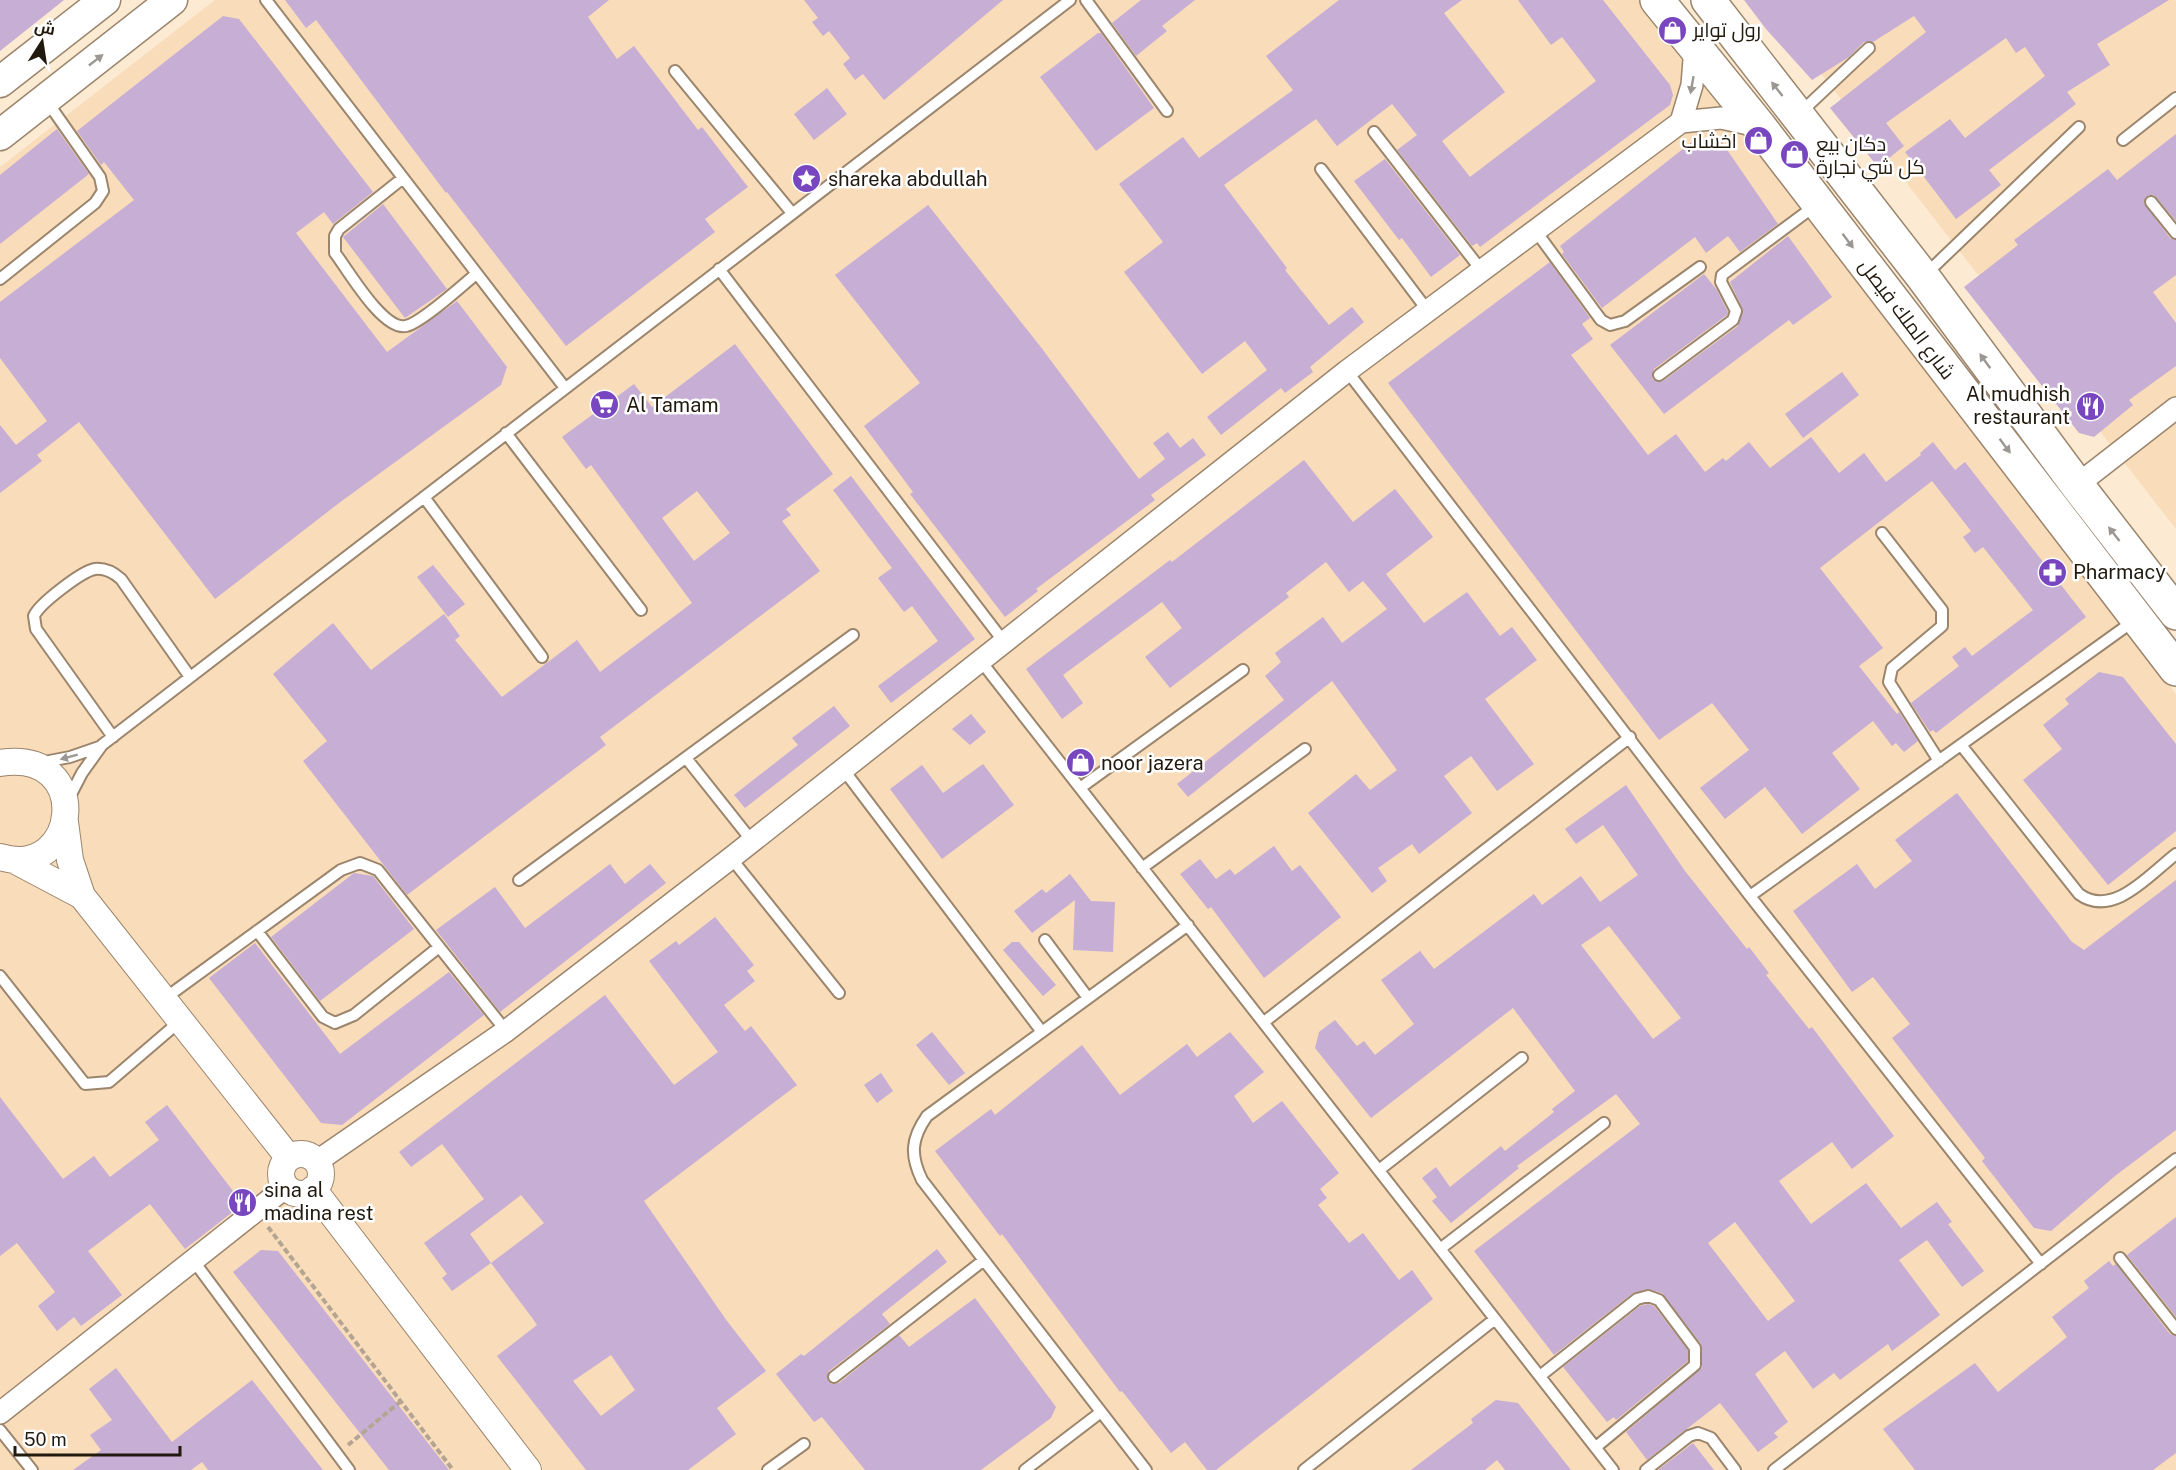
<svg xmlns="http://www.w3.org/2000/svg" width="2176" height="1470" viewBox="0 0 2176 1470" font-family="'Public Sans',Cairo,sans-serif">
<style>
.built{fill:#f9dcba}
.building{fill:#c6aed5;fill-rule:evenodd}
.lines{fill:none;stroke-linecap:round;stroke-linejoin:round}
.service-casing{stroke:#9b856c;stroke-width:14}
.minor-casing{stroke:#9b856c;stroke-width:24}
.tertiary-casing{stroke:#9b856c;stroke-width:28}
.secondary-casing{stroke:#9b856c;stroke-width:33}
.primary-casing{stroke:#9b856c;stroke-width:36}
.path{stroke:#b3a592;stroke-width:4;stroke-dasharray:6 3;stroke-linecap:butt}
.service{stroke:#fff;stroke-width:10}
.minor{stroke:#fff;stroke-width:21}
.tertiary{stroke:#fff;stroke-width:26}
.secondary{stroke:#fff;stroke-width:30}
.primary{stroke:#fff;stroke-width:33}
.oneway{fill:#9b9893}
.labels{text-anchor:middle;stroke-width:5;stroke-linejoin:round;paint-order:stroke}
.poi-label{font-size:20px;fill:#21190e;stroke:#fff;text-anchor:start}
.street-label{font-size:20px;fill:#21190e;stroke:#fff}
</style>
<rect width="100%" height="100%" fill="#fcead3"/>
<path class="built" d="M215,0H1640L2176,694V1470H0V167Z
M1764,0H2176V529Z"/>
<path class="building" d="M0,0H64L0,51Z
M285,0H609L588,17L617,59L634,46L698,130L702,127L748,187L705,219L715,232L566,346L447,192L446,193L316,20L306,28Z
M804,0H1003L884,100L863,74L855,80L843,64L850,58L829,31L823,36L812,22L818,18Z
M1141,0H1195L1162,26L1167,31L1136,56L1112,23Z
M1339,0H1462L1444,13L1505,92L1442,141L1470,177L1596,81L1562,37L1551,45L1518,0H1603L1670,85L1673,95L1670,105L1480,247L1477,243L1472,246L1397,150L1417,135L1392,104L1337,146L1316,119L1224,185L1287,268L1285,270L1329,325L1352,307L1364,322L1310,367L1313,372L1285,393L1281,388L1221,435L1207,417L1267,370L1245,341L1202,374L1124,272L1163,242L1119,184L1183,137L1199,158L1293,90L1266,56Z
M1744,0H2169L2097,44L2110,65L2067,92L2076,104L1989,170L2001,185L1956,219L1905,152L1950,119L1965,138L2045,76L2025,47L2016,53L2006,38L1886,123L1904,146L1878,167L1830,108L1926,32L1914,16L1873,42H1864L1849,57L1812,80L1766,29Z
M223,16L239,19L373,192L333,224L324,212L296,233L387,352L457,301L507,367L501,385L339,503L215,599L79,422L37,455L42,461L0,493V425L16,445L47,421L0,358V302L134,200L104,162L101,165L77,131Z
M1098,33H1101L1154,108L1096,151L1040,77Z
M827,88L847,114L814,140L794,114Z
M57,129L89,174L0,244V175Z
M2176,134V221L2154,195L2147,196L2144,203L2170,238L2176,240V275L2153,292L2176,323V366L2129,400L2133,405L2094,437L2079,433L1964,287L2018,245L2014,240L2108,169L2117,180Z
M1698,137L1721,141L1778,224L1740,252L1728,236L1706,253L1695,237L1602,308L1562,254L1564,252L1560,246Z
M1385,159L1460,255L1431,277L1402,238L1399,240L1354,181Z
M383,204L447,289L405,318L343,237Z
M928,205L1040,346L1139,479L1165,459L1153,443L1168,432L1180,448L1193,438L1206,455L1151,495L1155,500L1036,589L1038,591L1005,617L910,494L913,492L864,426L920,383L835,275Z
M1788,236L1832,297L1793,325L1789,320L1664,414L1610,345L1704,274L1717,290L1728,312L1727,315L1654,369L1652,375L1653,380L1663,381L1738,326L1743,310L1730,282Z
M1550,262L1590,318L1582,324L1593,339L1571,355L1648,455L1676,434L1705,472L1723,458L1726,461L1749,442L1770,468L1811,437L1839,473L1864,453L1886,482L1921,455L1920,453L1933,442L1955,470L1965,462L2086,617L1936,733L1933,730L1930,732L1911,703L1959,666L1952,657L1965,647L1972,656L2033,610L1983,547L1975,553L1963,537L1971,531L1932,481L1820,568L1883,648L1859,666L1897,714L1899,712L1918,741L1904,752L1896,743L1892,746L1873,721L1832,753L1860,789L1802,834L1765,787L1725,819L1700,788L1749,750L1712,703L1659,740L1388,383Z
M735,344L833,474L786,509L791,515L782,521L820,571L600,737L606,745L407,895L303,761L327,741L273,674L333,623L371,670L444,614L460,636L455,640L502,697L577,640L600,672L692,603L591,465L586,469L562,437L634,384L652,407ZM697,491L730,533L694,561L662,518Z
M1842,372L1859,395L1803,438L1785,414Z
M1304,460L1353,522L1395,489L1433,537L1386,574L1424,623L1467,592L1500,636L1512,627L1537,660L1485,699L1534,764L1497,791L1471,756L1444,776L1472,813L1419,854L1412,844L1378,868L1387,881L1372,893L1308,813L1356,774L1370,790L1397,770L1332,681L1188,797L1177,784L1284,700L1265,676L1281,662L1275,653L1323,617L1342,643L1387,609L1363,581L1349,592L1326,562L1286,593L1289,597L1170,688L1145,657L1182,628L1162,602L1063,675L1083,703L1062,719L1026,669L1170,560L1172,562Z
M851,476L975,639L891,703L878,686L938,641L912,606L904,612L878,578L892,568L833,490Z
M433,565L465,604L448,617L417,577Z
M2099,672L2123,677L2176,744V831L2108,885L2023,780L2062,749L2043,725L2069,704L2065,699Z
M834,706L850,726L745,808L734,795L798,745L792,738Z
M971,714L986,732L970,745L952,729Z
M983,764L1014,805L942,859L890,789L922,765L943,793Z
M1626,785L1685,871L1747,949L1749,947L1769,973L1766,975L1809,1029L1812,1027L1894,1136L1852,1169L1832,1142L1779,1181L1811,1224L1866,1183L1901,1228L1937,1202L1952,1222L1948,1224L1984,1271L1962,1287L1927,1240L1899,1260L1940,1315L1892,1351L1888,1344L1840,1380L1834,1373L1813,1389L1785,1351L1755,1374L1788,1422L1774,1433L1778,1437L1758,1452L1720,1403L1647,1460L1626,1432L1702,1368L1701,1344L1662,1293L1647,1289L1633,1293L1554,1355L1474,1251L1640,1124L1616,1094L1517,1166L1519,1168L1451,1223L1432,1201L1437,1197L1422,1178L1436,1167L1450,1187L1501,1146L1505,1151L1554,1112L1552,1109L1575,1091L1513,1008L1371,1118L1315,1048L1319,1032L1335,1020L1357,1046L1364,1041L1375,1055L1414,1024L1381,980L1420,951L1434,969L1534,894L1542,905L1581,876L1600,902L1638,875L1603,825L1576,844L1565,829ZM1609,926L1681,1018L1653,1039L1581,945ZM1735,1222L1795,1301L1768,1321L1708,1243Z
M1957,793L2072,942L2084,950L2176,880V1130L2115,1176L2051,1231L2034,1228L1982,1161L1985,1158L1892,1038L1910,1024L1873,977L1852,992L1793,911L1857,864L1875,889L1912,861L1895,840Z
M1274,846L1292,871L1300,865L1341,917L1264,978L1211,907L1208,909L1180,874L1200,859L1216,879L1230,869L1235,875Z
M610,864L625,884L650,864L666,883L500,1012L436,930L495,887L525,928Z
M354,873L373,876L414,929L320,1001L271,937Z
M1070,874L1091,901L1115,902L1113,952L1073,950L1075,900L1032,933L1014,911L1042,889L1046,893Z
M715,917L754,965L747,971L755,981L724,1005L745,1031L751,1026L797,1085L644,1201L727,1321L766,1371L717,1408L736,1434L688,1470H586L497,1356L537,1325L533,1319L491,1263L452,1291L442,1278L447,1274L424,1243L484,1199L442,1144L411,1167L399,1152L605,995L674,1085L718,1052L649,961L676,941L679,945ZM521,1195L544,1223L491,1263L470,1234ZM611,1355L635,1390L601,1416L573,1381Z
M1012,942H1019L1056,985L1043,996L1003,950Z
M255,943L340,1054L449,972L484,1015L342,1125L321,1123L209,978Z
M932,1032L965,1073L949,1085L916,1045Z
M1230,1032L1264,1072L1234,1096L1253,1123L1282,1101L1339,1173L1320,1189L1327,1198L1318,1205L1349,1243L1363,1233L1399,1280L1412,1270L1433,1299L1216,1470H1207L1185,1442L1171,1453L1122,1391L1120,1392L1002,1234L1000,1236L935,1151L991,1109L995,1115L1082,1045L1120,1095L1187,1044L1197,1057Z
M881,1073L893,1091L877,1103L864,1085Z
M0,1097L63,1179L94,1156L110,1177L159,1140L145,1122L167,1105L243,1204L185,1249L150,1204L88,1251L122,1295L81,1326L74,1317L57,1331L38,1306L55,1292L17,1243L0,1256Z
M2176,1217V1317L2127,1255Z
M937,1249L947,1262L882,1314L890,1324L829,1371L828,1381L832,1384L839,1383L899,1335L909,1347L975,1298L1056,1407L1051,1418L981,1470H865L822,1417L814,1422L776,1374L801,1354L804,1356Z
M261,1250L278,1251L449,1470H389L233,1272Z
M2109,1261L2113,1266L2116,1264L2170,1334L2176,1336V1453L2153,1470H1915L1883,1429L1975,1363L1998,1392L2067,1337L2052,1317L2089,1288L2084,1281Z
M1648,1304L1654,1306L1688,1350V1361L1616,1420L1614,1417L1607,1422L1563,1367L1640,1306Z
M116,1368L172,1442L252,1380L323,1470H208L202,1462L191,1470H73L101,1450L90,1435L112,1420L89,1389Z
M1496,1400L1518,1403L1571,1470H1505L1497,1460L1485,1470H1411L1473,1423L1471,1419Z
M1693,1443L1714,1470H1658Z"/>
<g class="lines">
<defs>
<path id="service" d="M266,0L565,388
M1086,0L1167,111
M675,71L792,213
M1800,113L1869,48
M1374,132L1482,271
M2123,140L2176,98
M1321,169L1428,311
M403,178L339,229L335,236V253C348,270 383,331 406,326C421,323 463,285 476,274
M2151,202L2176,233
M1535,230L1601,320L1610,325L1625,321L1700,267
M719,269L1004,642
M1926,274L2079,127
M0,279L95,203L103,191L100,177L46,100
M1347,371L1750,896L2041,1264
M1659,375L1733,320L1736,311L1721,282L1722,275L1816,205
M506,433L641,610
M424,497L542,657
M1882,533L1942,610V626L1892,668L1889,682L1939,761
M980,660L1613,1470
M113,737L36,629L34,616C39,604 82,571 95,569C105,568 113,572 121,579L190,677
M1961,745L2079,894C2113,919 2150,874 2176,854
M686,758L752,841
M39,763L70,757L99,747
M843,769L1042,1032
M1080,788L1243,670
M68,800L82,773L102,745L1070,0
M731,858L839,993
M1142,868L1305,749
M519,880L853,635
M1750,896L2135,620
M257,931L323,1017L335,1023L354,1015L439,947
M1045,940L1088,998
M0,976L85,1084L109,1082L179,1022
M164,999L341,870L360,863L378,870L506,1031
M1264,1022L1630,737
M1379,1170L1522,1058
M1440,1249L1604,1123
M2120,1258L2176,1329
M193,1260L349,1470
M1540,1376L1637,1299L1648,1296L1659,1300L1695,1348V1365L1596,1447
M834,1377L984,1260
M0,1430L32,1470
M768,1470L804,1444
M1025,1470L1101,1412
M1146,1470L922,1180C910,1155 911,1139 927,1116L1188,925
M1304,1470L1495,1319
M1646,1470L1689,1436L1698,1433L1711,1438L1735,1470
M1774,1470L2176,1159"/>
<path id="minor" d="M1681,122L1692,85L1695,47
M2077,485L2176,408
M316,1162L506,1031L731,858L1347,371L1681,122L1721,118L1758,126
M0,1413L286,1187"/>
<path id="tertiary" d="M0,763C95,748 79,881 0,857
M65,822L70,860L82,896L289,1158
M14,860L82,896
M281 1174a20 20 0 1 1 40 0a20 20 0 1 1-40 0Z
M313,1189L528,1470"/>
<path id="secondary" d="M0,82L105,0
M0,135L172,0"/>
<path id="primary" d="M1657,0L1759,126L2176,669
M1708,0L1923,277L2077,485L2176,613"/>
</defs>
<use href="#service" class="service-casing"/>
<use href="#minor" class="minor-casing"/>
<use href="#tertiary" class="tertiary-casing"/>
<use href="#secondary" class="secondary-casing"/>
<use href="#primary" class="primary-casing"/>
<path class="path" d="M268,1227L453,1470
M348,1445L400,1402"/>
<use href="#service" class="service"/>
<use href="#minor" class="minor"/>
<use href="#tertiary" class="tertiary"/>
<use href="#secondary" class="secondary"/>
<use href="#primary" class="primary"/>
</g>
<defs><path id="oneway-solid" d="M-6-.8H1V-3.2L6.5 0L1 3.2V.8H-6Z" transform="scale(1.5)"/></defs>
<g class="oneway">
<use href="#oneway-solid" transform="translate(96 60) rotate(-38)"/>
<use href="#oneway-solid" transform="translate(1692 85) rotate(100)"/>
<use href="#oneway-solid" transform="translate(1777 89) rotate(-128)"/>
<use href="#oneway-solid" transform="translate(1848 241) rotate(53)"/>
<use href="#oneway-solid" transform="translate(1985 361) rotate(-126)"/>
<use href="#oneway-solid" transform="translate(2005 446) rotate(53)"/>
<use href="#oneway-solid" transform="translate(2114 534) rotate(-128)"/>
<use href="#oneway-solid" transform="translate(69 757) rotate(165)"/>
</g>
<defs>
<symbol id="shop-disc" viewBox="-11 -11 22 22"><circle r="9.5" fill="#7847bf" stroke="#fff"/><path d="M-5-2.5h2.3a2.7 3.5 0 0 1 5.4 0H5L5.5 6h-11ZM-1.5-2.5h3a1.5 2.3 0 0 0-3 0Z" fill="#fff"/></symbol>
<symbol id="sight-disc" viewBox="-11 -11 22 22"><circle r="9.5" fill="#7847bf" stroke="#fff"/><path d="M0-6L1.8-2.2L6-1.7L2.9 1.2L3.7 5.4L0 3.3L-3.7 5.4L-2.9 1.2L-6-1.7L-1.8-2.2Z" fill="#fff"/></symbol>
<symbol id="supermarket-disc" viewBox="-11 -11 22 22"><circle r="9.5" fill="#7847bf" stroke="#fff"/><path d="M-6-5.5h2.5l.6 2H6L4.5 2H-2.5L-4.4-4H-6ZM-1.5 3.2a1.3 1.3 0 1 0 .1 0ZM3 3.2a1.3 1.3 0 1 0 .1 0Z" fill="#fff"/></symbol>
<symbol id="restaurant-disc" viewBox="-11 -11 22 22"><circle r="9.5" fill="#7847bf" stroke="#fff"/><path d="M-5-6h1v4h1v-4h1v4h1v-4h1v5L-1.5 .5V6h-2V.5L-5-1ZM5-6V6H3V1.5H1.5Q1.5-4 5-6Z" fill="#fff"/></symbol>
<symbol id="pharmacy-disc" viewBox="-11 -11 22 22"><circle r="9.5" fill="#7847bf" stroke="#fff"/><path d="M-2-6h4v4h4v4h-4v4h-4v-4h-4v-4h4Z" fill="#fff"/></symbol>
</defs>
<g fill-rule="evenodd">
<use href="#shop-disc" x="1656" y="14" width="33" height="33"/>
<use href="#shop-disc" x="1742" y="124" width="33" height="33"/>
<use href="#shop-disc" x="1778" y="138" width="33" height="33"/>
<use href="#sight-disc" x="790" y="162" width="33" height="33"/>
<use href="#supermarket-disc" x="588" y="388" width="33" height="33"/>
<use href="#restaurant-disc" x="2074" y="390" width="33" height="33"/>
<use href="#pharmacy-disc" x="2036" y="556" width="33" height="33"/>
<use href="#shop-disc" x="1064" y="746" width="33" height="33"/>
<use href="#restaurant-disc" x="226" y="1186" width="33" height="33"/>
</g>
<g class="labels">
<g class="poi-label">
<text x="1693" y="37">رول تواير</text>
<text x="1737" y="148" text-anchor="end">اخشاب</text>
<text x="1816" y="151">دكان بيع<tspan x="1816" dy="23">كل شي نجارة</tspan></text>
<text x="828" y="186">shareka abdullah</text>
<text x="2070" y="401" text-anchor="end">Al mudhish<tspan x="2070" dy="23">restaurant</tspan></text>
<text x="626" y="412">Al Tamam</text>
<text x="2073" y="579">Pharmacy</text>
<text x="1101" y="770">noor jazera</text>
<text x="264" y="1197">sina al<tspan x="264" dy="23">madina rest</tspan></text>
</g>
<g class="street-label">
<text transform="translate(1907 319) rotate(53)" y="7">شارع الملك فيصل</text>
</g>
</g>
<g transform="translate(42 42) rotate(12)" stroke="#ffffff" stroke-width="4.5" paint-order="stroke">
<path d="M0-4.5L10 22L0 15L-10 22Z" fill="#21190e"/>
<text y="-9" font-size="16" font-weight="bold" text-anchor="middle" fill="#21190e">ش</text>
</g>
<path d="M15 1446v9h165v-9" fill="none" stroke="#21190e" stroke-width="3"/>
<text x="24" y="1446" font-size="18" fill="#21190e" stroke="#ffffff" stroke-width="4.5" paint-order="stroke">50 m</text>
</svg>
